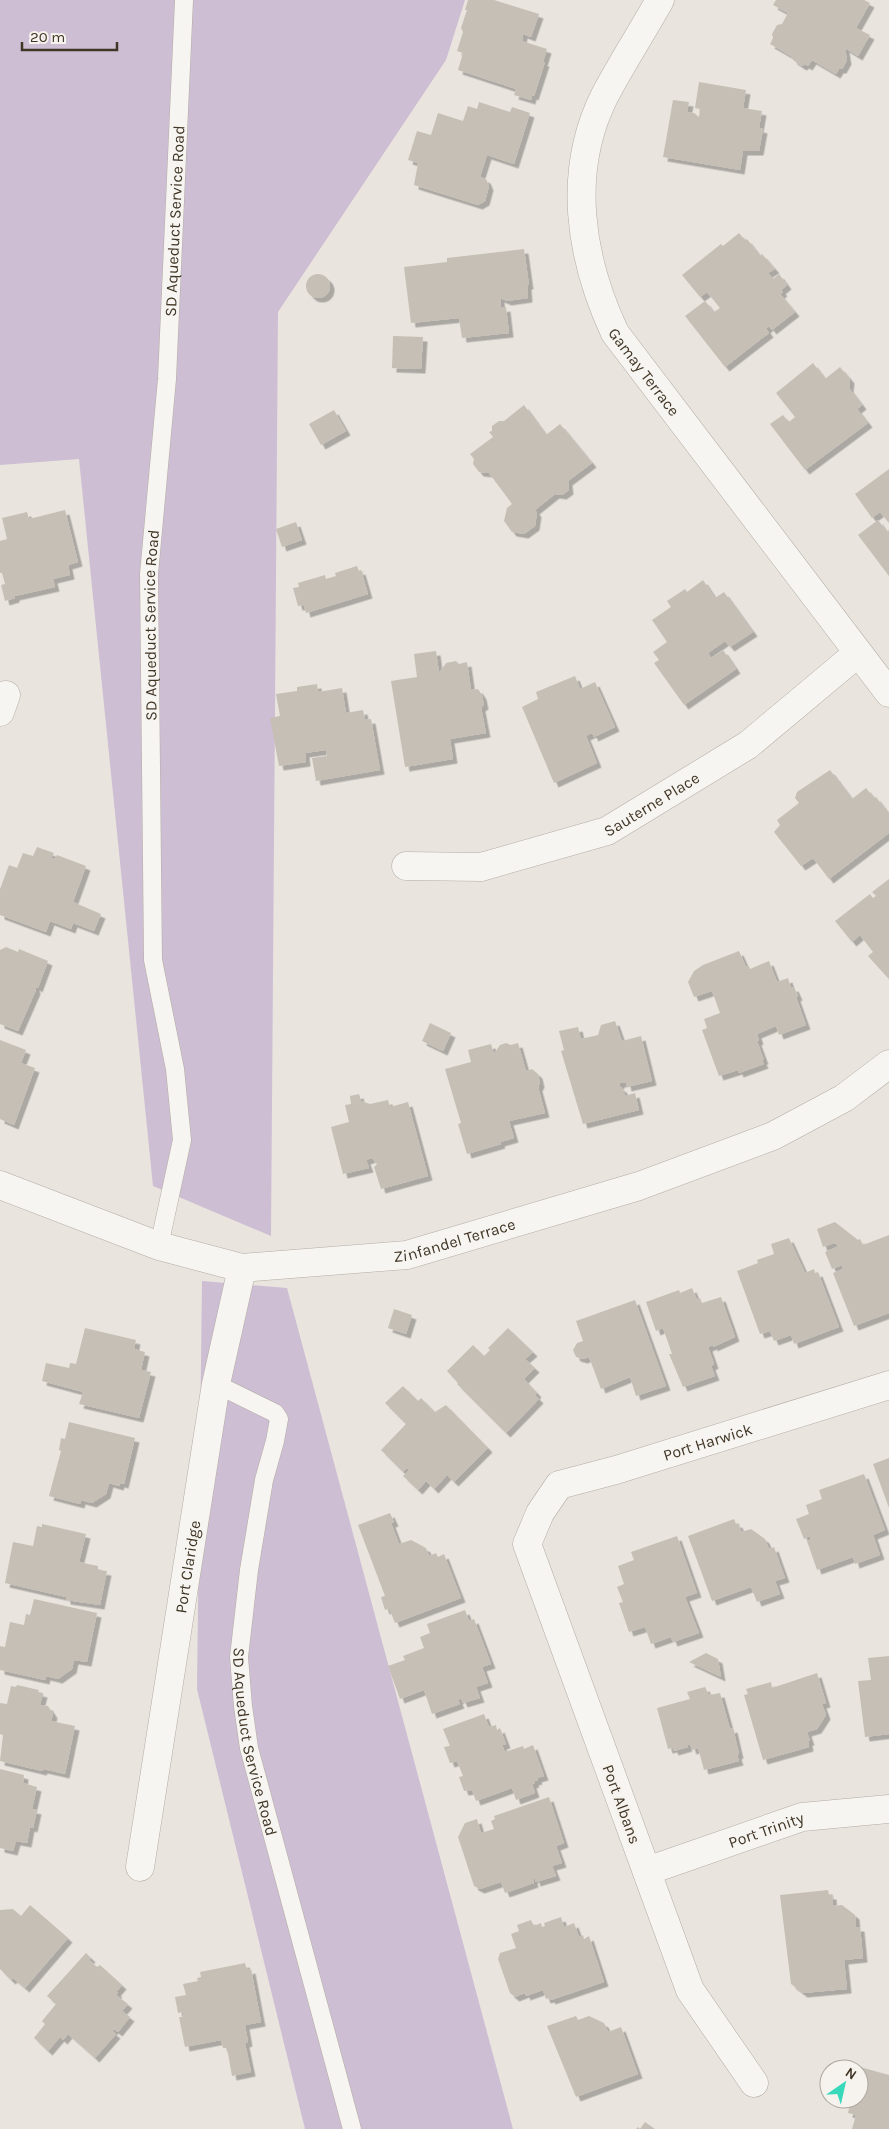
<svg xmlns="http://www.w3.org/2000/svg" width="889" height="2129" viewBox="0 0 889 2129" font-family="Karla,sans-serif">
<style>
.green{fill:#cdbed4}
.building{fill:#c6bfb5;filter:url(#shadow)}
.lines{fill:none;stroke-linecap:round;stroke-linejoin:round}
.service-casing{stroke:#b3aca3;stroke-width:19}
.minor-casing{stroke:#b3aca3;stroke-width:29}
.service{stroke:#f7f5f1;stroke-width:18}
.minor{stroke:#f7f5f1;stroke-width:28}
.labels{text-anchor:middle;stroke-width:5;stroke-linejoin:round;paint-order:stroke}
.street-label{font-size:16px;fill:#413626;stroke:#f6f2ee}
</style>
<defs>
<filter id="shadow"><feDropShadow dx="4.5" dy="4.5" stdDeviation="0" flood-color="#0004"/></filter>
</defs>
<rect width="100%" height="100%" fill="#e9e4de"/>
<path class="green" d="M0,0H465L446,60L278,312L271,1236L153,1186L79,459L0,465Z
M202,1281L287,1288L513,2129H305L197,1689Z"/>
<path class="building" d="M468,0H494L539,14L531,37L523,34L522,41L547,49L543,62H545L534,96L532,95L531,100L514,95L516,89L458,70L463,53L457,51L463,32L461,28L467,10H465Z
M776,0H864L870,3L856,28L870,35L858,56L845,48L847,60L842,69H839L836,74L812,60L808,66L805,64L802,66L793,60L791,56L770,44L773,38L772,34L777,25L782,24L788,13L773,5Z
M699,82L746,90L743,108L762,111L759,128L763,129L759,151H743L740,170L663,157L673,100L689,102L687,112L694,113L699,117L700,109L695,108Z
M479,102L510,112L512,107L530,113L514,164L487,155L480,177L486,179L489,186L485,201L478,205L414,185L418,163L408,160L417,131L431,135L438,113L463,121L468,106L477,109Z
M739,233L745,240L747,239L760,256L762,254L775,269L768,273L773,279L779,274L787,285L781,290L783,292L780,294L795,312L772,330L769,326L766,329L769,333L725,367L685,316L705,301L714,312L720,308L707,292L700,297L682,275L721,244L723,246Z
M524,249L529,285H527L528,298L507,301L500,298L501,308L506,307L509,333L462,338L459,318L411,323L404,267L447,262V258Z
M306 286a12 12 0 1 1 24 0a12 12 0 1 1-24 0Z
M393,336L423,337L421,369L392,368Z
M813,363L825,379L840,367L850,379L849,388L862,405L857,409L868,423L805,470L770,424L783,415L789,422L795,417L776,393Z
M524,405L546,435L560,424L592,463L568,481L569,490L562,495L555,494L535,510L537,513L535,526L524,534L512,532L504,521L507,508L512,504L489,473L479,472L473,464L474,459L470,454L493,437L489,432L492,431V426L499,421H504Z
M334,410L346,431L321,445L309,424Z
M889,469V523L880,512L872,518L855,494Z
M65,510L78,562L68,565L70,575L53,579L55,587L15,596V598L5,601L1,585L5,584L2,573H0V541L7,539L2,518L27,512L29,519Z
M878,520L887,532L889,530V576L858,535Z
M296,522L302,540L282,547L276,529Z
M357,566L359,571L361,570L368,594L306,613L304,605L298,606L293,588L299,587L298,583L325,575L326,579L336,576L335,573Z
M703,580L715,598L724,592L753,632L730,647L725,641L708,653L711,658L723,650L736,669L684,705L654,663L659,660L653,652L667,642L652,620L671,607L667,601L685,589L687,592Z
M436,651L439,673L446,663L456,661L459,664L467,662L471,690L478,689L482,695L484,705L481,707L486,733L450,739L453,759L405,767L391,681L417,677L414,654Z
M575,676L580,689L595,682L615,727L594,737L592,733L586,736L597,763L554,783L522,707L538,699L536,692Z
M317,684L318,692L342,688L346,713L363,710L365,720L371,719L380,770L316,781L312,758L327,756L326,750L305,753L306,762L279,766L270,718L280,716L276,694L297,691V687Z
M830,770L852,799L866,788L874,798L876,797L889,814V833L829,879L813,858L801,866L774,832L780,825L777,820L799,803L795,798L797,792Z
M37,847L54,853L51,858L55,859L57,855L86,866L73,902L101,914L94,931L73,923L71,929L50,921L46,932L0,915V889L9,865L17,868L23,853L33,856Z
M889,879V979L868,956L873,952L860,935L852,942L835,921L870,894L873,898L876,896L872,892Z
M6,947L18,952L19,949L48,961L38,988L35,986L36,990L18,1031L0,1024V950Z
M739,951L746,967L749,966L750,969L769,961L777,982L788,978L791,988L794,987L798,996L796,997L806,1025L779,1035L776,1026L757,1034L759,1040L757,1041L764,1060H762L764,1064L739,1073L738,1070L719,1076L702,1030L707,1028L704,1019L720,1013L712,991L694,997L688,982L694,971L703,965Z
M615,1021L622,1041L641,1036L652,1081L627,1087L626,1082L620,1083L619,1086L623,1089L625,1096L635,1093L639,1110L583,1124L561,1051L564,1050L559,1031L578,1027L581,1039L598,1035L601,1025Z
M430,1023L451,1033L443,1051L422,1041Z
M0,1040L26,1050L21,1063L35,1068L14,1125L0,1119Z
M506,1043L511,1045L518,1043L526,1071L532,1069L538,1074L540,1083L538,1087L545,1113L509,1121L514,1138L500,1142L501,1144L467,1154L458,1124L461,1123L445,1069L471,1062L468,1050L491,1044L494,1054L500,1045Z
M359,1094L361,1101L370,1104L388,1100L390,1107L408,1102L428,1176L381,1189L374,1167L377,1164L372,1158L366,1160L369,1168L343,1174L331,1127L349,1122L345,1105L351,1104L350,1096Z
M835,1222L858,1240L860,1239L863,1245L889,1235V1313L854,1326L833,1273L843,1269L842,1265L832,1269L825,1252L839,1246L834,1243L823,1247L817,1229Z
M789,1238L805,1273L814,1269L815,1273L818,1272L839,1327L794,1344L791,1335L774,1341L770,1331L760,1334L737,1271L758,1263L757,1260L774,1254L771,1244Z
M692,1288L697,1300L700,1298L702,1303L721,1297L735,1337L713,1347V1345L708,1347L714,1364L711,1366L715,1376L683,1387L669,1354H672L663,1328L656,1331L646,1302L679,1290L680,1293Z
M635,1300L666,1386L636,1396L630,1377L601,1389L589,1357L583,1359L576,1357L573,1350L577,1343L583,1341L576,1321Z
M394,1309L412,1315L406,1334L388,1328Z
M85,1328L136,1340L134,1349L145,1352L141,1370L151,1372L139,1418L79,1404L83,1392L42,1381L46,1363L69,1368L70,1363L76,1364Z
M508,1328L533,1352L525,1359L535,1368L524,1379L537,1393L535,1395L539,1399L506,1433L457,1384L458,1383L447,1371L473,1345L484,1356L490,1350L488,1348Z
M403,1386L418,1401L421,1398L435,1412L446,1405L488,1448L454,1482L447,1475L434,1489L426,1481L418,1490L403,1476L409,1470L407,1468L403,1472L381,1450L406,1424L385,1403Z
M69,1422L135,1438L124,1484L120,1483L119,1486L109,1483L106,1494L92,1503L81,1500L80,1504L49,1496L61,1451L59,1450L61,1438L65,1439Z
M889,1458V1508L873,1464Z
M864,1474L885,1530L873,1535L880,1555L855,1564L853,1557L817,1570L807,1541L811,1539L810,1536L804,1539L796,1519L809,1514L806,1505L822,1499L819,1490Z
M390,1513L394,1522L391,1523L399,1544L411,1540L426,1548L429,1556L436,1553L438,1557L444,1554L461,1598L395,1623L389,1608L385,1610L381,1597L385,1596L358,1525Z
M734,1519L736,1524L738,1523L741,1532L751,1529L765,1539L769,1549L774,1547L785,1578L775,1581L780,1594L757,1602L751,1587L712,1601L688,1536Z
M42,1524L86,1534L79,1562L98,1566V1570L107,1571L100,1605L66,1600V1597L5,1583L13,1542L33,1546L37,1526L42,1527Z
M677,1536L697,1593L685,1597L699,1633L673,1642L671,1637L651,1644L645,1627L629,1632L619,1603L623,1602L617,1587L624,1584L618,1566L634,1560L631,1552Z
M34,1599L97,1613L87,1662L74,1660L72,1669L58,1679L46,1676L45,1680L0,1670V1646L5,1647L10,1622L24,1625L26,1614L30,1615Z
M465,1610L469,1621L474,1619L491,1664L482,1667L488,1683L476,1687L480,1698L463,1703L461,1698L458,1700L460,1704L432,1714L424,1690L400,1699L388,1666L405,1660L403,1656L424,1648L420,1637L430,1633L427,1624Z
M706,1653L718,1659L721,1677L689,1662Z
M889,1656V1734L865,1737L858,1681L871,1680L868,1658Z
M817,1673L826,1703L822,1704L826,1715L817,1729L807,1732L810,1741H808L809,1747L763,1760L744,1695L748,1694L746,1689L771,1682L772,1688Z
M17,1685L39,1690L38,1692L43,1693L40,1705L48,1706L53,1714L51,1721L75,1726L65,1774L43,1769L42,1771L0,1761L3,1735L0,1734V1703L7,1704L11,1686L16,1687Z
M705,1687L709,1695L720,1693L730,1729L733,1728L739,1754L737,1755L739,1761L704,1770L698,1748L692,1750L690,1744L687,1745L688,1747L674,1751L673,1748L668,1749L657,1708L690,1699L687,1692Z
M484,1714L489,1727L496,1725L497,1730L500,1728L506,1744L502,1745L505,1752L523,1746L524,1749L533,1745L544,1776L537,1778L538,1780L534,1781L535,1783L532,1784L535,1793L516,1800L512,1788L476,1801L472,1790L464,1791L459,1777L463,1776L457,1761L450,1763L444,1747L450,1746L443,1729Z
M0,1769L24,1775L23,1783L37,1787L32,1809L37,1810L33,1828L30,1827L27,1843L16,1841L13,1851L0,1848Z
M549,1797L564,1843L556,1846L562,1863L552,1866L556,1876L536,1882L535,1878L533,1879L534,1883L505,1893L501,1882L480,1889L474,1886L458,1837L465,1823L477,1819L481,1833L494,1829L491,1821L495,1819L494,1816Z
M828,1890L829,1895H832L833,1906L842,1905L855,1915L856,1927H860L863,1958L844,1960L847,1989L803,1993L791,1984L780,1895Z
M30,1905L68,1938L25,1988L13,1978L11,1980L0,1969V1910L13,1909L21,1916Z
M561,1917L564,1927L574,1923L579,1937L583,1935L584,1939L589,1936L604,1982L551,2000L550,1998L546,1999L543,1990L526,1996L525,1993L515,1997L510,1993L498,1959L500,1953L516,1948L511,1934L519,1931L517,1925L531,1920L534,1926L541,1923L542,1927L545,1926L544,1923Z
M86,1953L91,1958L89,1960L97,1967L100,1965L122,1985L116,1992L118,1993L116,1995L128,2004L122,2011L130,2017L118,2032L114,2029L112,2031L116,2034L95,2058L68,2034L63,2040L60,2037L48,2051L34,2038L45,2024L42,2021L56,2004L47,1996Z
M245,1963L247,1970L251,1969L261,2022L245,2025L248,2042L245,2043L251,2072L232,2076L227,2048H223L221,2040L185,2047L179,2017H184L183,2012L178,2013L175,1997L186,1995L183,1984L198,1981L197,1978L201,1977L200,1972Z
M576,2016L578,2020L589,2016L604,2023L608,2032L621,2027L638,2074L576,2097L547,2026Z
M860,2067L889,2075V2129H852L856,2115L848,2113L851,2099H859Z
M645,2122L655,2129H636L638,2127L640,2129Z"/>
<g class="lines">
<defs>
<g id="service">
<path id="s1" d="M159,1246L182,1140L175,1069L153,960L149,574L167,379L184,0"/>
<path id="s2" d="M216,1384L275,1413L279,1419L275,1441L264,1480L249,1570L239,1657L243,1706L249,1748L352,2129"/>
</g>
<g id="minor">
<path id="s3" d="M660,0C642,32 622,63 605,95C566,172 580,258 615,333L889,693"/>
<path d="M0,712L6,695"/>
<path id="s4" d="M406,866L481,867L607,831L748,745L858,653"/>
<path id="s5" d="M0,1185L159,1246L242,1268L407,1255L639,1186L773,1136L844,1098L889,1064"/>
<path id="s6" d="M140,1867L216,1384L242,1268"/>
<path id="s7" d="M647,1871L802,1817L889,1809"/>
<path id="s8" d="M754,2083L690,1990L527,1544L540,1513L559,1485L616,1470L889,1385"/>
</g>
</defs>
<use href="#service" class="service-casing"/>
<use href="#minor" class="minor-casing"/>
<use href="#service" class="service"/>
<use href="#minor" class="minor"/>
</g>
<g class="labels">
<g class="street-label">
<text dy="6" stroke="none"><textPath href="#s1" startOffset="1031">SD Aqueduct Service Road</textPath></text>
<text dy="6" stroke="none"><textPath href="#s3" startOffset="405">Gamay Terrace</textPath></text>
<text dy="6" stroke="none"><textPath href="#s1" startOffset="626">SD Aqueduct Service Road</textPath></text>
<text dy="6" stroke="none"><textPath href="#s4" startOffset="258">Sauterne Place</textPath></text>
<text dy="6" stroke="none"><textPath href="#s5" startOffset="471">Zinfandel Terrace</textPath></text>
<text dy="6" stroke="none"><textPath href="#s8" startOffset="810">Port Harwick</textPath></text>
<text dy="6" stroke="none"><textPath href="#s6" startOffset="304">Port Claridge</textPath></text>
<text dy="6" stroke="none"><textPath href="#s2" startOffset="401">SD Aqueduct Service Road</textPath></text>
<text transform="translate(622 1804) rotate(70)" y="6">Port Albans</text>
<text dy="6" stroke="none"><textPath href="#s7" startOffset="126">Port Trinity</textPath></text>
</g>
</g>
<g transform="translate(844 2084) rotate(34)"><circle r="24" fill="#f6f2ee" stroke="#aea79e"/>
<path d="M0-4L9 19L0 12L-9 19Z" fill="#38d9bb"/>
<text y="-8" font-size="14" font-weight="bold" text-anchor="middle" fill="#413626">N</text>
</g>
<path d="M22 42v8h95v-8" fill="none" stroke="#413626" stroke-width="2.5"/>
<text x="30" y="42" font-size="15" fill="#413626" stroke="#f6f2ee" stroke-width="4" paint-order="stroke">20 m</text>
</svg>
